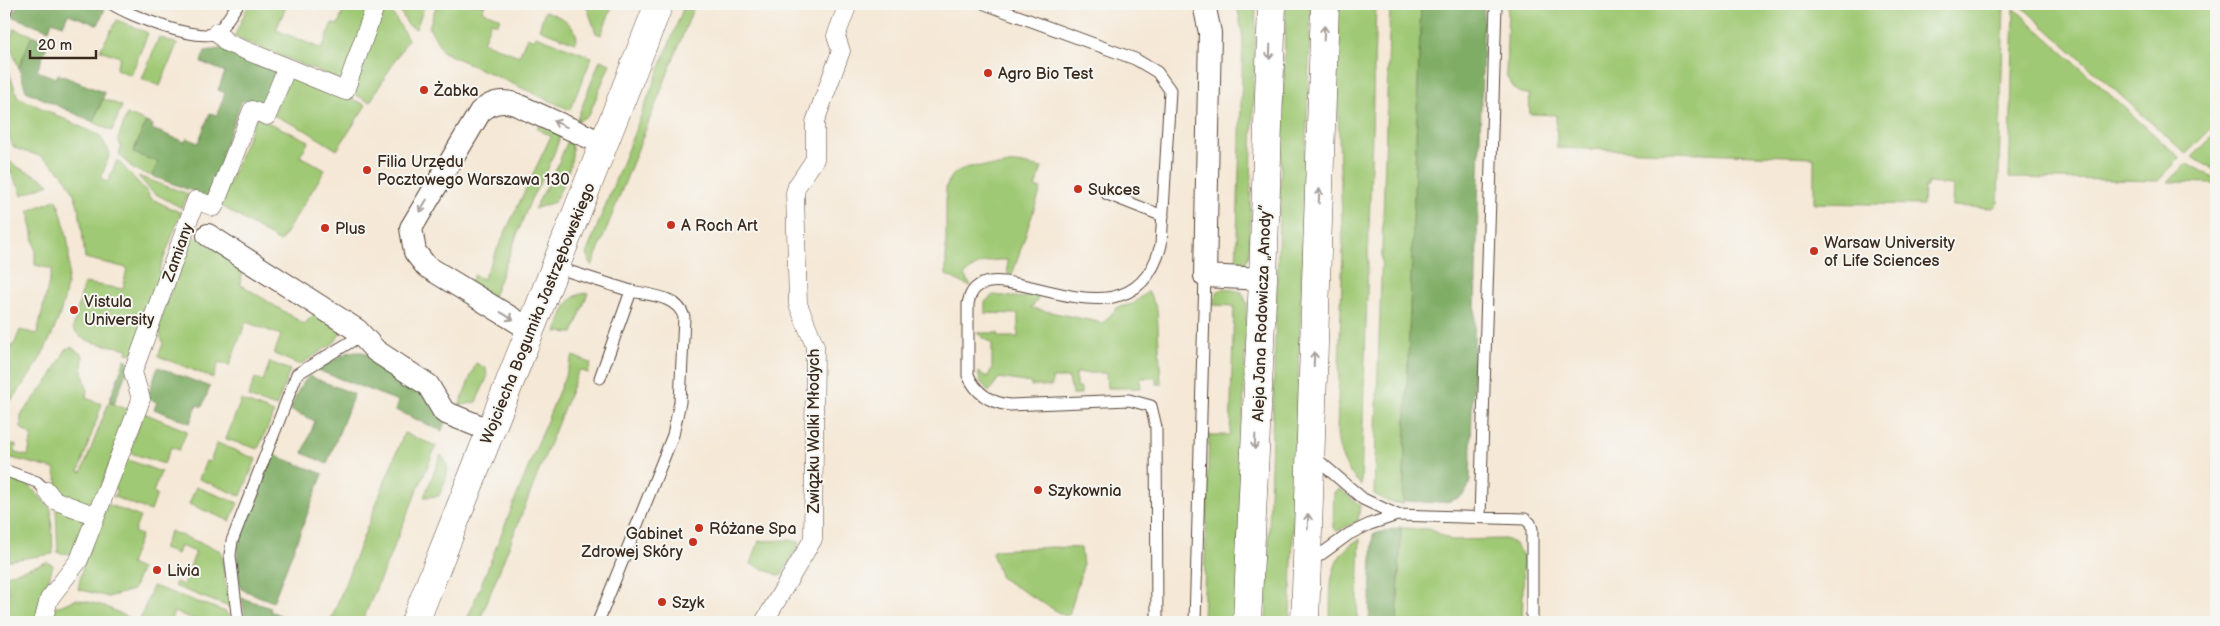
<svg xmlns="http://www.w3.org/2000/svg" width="2220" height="626" viewBox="0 0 2220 626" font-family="'Balsamiq Sans',sans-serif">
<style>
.green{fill:#a0c974;stroke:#6e7a49}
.forest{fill:#80ad66;stroke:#5e6c42}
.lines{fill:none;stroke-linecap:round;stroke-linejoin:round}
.service-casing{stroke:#57463a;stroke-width:13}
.pedestrian-casing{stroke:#57463a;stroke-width:19}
.minor-casing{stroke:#57463a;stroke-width:24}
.tertiary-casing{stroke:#57463a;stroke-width:29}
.secondary-casing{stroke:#57463a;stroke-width:29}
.service{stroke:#fff;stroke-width:11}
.pedestrian{stroke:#fff;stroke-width:18}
.minor{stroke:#fff;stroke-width:22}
.tertiary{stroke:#fff;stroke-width:28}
.secondary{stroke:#fff;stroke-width:28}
.oneway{stroke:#a79f9a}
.poi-dot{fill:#c8321e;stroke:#f6f6f2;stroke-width:2}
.labels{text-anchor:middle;stroke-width:4;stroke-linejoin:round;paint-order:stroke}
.poi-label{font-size:16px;fill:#3b2a1e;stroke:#f6f6f2;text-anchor:start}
.street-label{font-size:16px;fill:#3b2a1e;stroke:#f6f6f2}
</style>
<rect width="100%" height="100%" fill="#f6f6f2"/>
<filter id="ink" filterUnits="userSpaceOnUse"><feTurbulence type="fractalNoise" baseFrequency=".02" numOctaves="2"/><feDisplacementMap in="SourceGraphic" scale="10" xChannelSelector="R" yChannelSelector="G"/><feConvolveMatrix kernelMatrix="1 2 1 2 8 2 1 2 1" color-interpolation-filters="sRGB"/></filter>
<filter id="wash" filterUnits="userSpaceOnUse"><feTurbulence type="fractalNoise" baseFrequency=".0096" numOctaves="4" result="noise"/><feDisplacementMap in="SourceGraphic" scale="20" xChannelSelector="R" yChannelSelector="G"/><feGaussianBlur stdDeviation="1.12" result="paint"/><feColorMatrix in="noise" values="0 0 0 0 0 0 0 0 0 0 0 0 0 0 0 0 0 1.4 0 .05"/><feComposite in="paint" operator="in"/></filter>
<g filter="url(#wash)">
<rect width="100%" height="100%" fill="#f5e8d6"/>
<path class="green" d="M249,4H287L276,30L322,49L332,23L338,25L346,4H372L343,81L234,37Z
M382,4H387L408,39L370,102L350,92Z
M396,4H425L416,29L408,25Z
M437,4H485L482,11L500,18L498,24L491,22L483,42L519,56L527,37L534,40L536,36L592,57L570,110L443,52L429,27Z
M586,4H613L601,35L596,33Z
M685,4H695L592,266L589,262L587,252Z
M1237,4H1256L1249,255L1244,265L1236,270L1243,38Z
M1286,4H1311L1290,622H1266Z
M1339,4H1376L1361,485C1346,471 1338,453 1337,432L1343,247L1337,84Z
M1390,4H1421L1403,504L1387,501L1374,494Z
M1508,4H2004L1998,203L1993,208L1952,206L1953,185L1927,183V187H1924L1923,205L1814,203V157L1557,148L1556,115L1530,114L1529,94L1520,93L1515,90L1506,75Z
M2019,4H2216V124L2186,154Z
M2014,8L2180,158L2158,181L2009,178Z
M545,11C561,17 570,20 577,36L575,43L539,29Z
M117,20L148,33L131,75L116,69L120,57L100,50Z
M14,29L32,35L19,68L9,43Z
M159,37L177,44L160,86L142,79Z
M4,59L18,97L100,136L110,153L101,179L108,182L117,160L149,194L148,197L181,213L159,271L162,278L133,354L127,353L128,349C110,344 83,346 73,328L84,283L123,289L127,268L85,258C80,217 82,184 45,159C35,152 21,153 13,146L4,124Z
M600,60L610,64L589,115L576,122Z
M291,74L366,105L337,150L305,130L273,115Z
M103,99L122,106L112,131L93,122Z
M127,114L146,122L133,152L158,162L152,176L133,169L119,154L121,147L118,139Z
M256,117L309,141L300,156L325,170L280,242L220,205Z
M539,125L561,135L547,171L531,199L492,299L470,283L474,275L483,279L551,136L537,129Z
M2216,133V171L2192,157Z
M568,140C581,152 561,187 555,202L534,209L554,174Z
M4,155C19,174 34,170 49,184L22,195L19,188L20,186H18L11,173L12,171L10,172L4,162Z
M1017,163L1042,168L1035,187L1041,189L1012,275L1008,274L1007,260C991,259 975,263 964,276L971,285L969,286L946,275V188C954,162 976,167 997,166C1004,166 1009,163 1017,163Z
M2188,163L2216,179V183L2168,182Z
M138,176L188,194L182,208L152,192Z
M57,199C62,217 69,237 69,256C70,309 44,359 12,400L4,392V358H6L5,357L13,344L14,345L20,330L37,334L52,269L35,265V251L36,250L35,249L33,234L35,233H33L30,219L31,217L28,211Z
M192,235L244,267L240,284L304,324L316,312L341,332L335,342L300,365L274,354L281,335L246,322L229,366L219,362L213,378L158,356L163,344L158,326Z
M1224,288L1242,292L1247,304L1236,622H1203L1209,435H1230L1234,306L1213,305L1217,292Z
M1148,291L1157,309L1161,384H1156V378H1140L1141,388H1107L1106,373H1076V388H1081V394H1072L1069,378H1052V386H1031V383L999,378L989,392L980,381L978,372L987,377L992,369V344L977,333H998L999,337H1018V314L985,313V302L993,295L1025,298L1027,293L1036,295L1038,299L1031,308L1103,323L1118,307L1133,304Z
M588,293L573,333L556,332C564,313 565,294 588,293Z
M71,347L83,355L82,371L87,388L86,398L102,404L79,471L82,472L109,402L131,411L92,508L57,497L54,485L58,483L54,469L4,456V442L16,445L15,453L28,456L32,435L24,431L21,427V415L51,377L66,349Z
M573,356L591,363L588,373L579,370L479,622H466Z
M270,362L290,370L276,407L248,397L255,378L263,381Z
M476,363L486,368L487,378L476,402L459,406Z
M241,400L274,413L258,449L226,439Z
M144,413L187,431L179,450L171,447L164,464L128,452Z
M404,433L436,446L362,622H330Z
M217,443L256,459L241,496L199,479L206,461L210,462Z
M441,455C453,468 445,481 439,496L424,497Z
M123,458L161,472L153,492L157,494L151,511L114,497L117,490L113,488Z
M4,476L29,485L51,509L53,554L4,561Z
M196,487L238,503L230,521L189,504Z
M1340,489L1360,506L1358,521L1337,531L1333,528L1334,492Z
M107,504L140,517L134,532L141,535L130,564L141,569L133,590L108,597L78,589L83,566Z
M56,507L87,520L78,554L58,553Z
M1401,528L1430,529L1451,540L1505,539L1514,543L1524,557L1522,622H1397Z
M170,531L221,551L229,607L174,586L176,582L183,585L196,552L180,546L177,554L163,549Z
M1360,539L1357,622H1330C1331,589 1326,556 1360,539Z
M789,540L800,542L781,576L751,564L759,541Z
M1052,547L1081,548L1083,566L1069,615L1065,616L1001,578L992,553L994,550Z
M47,562L53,565L36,622H5L9,621L4,604V594L9,592L4,576Z
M153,586L226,612L232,622H202L174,612L170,622H139Z
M77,599L104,606L132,619L131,622H50L54,608Z"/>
<path class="forest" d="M18,4H99L105,9L98,25L68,14L63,25L52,21L49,30L13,17Z
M1421,4H1484L1470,480C1466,511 1424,501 1403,501Z
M32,35L45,41L44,44L47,46L37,71L56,78L58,74L105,93L93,122L26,91L19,68Z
M227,48L282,69L266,110L242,100L221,156L226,159L211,198L152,176L158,162L133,153L146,122L153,125L152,129L185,142L187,138L198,143L210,113L217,115L225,93L218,90L225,72L201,62L205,51Z
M349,352H363L409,379L445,421L442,431L395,410L398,401L317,370Z
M125,359L130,362L114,404L109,402Z
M158,367L210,387L202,407L197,405L190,423L154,409L157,402L147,398Z
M309,376L354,394L327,464L303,453L315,421L290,410L300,387Z
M272,454L323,474L273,602L241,589L237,565L238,548L242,532Z
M1401,527L1397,622H1369L1373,534Z
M242,598L271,608L270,611L297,622H246Z"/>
</g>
<g filter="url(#ink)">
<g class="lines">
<defs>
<path id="service" d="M112,4C128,15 201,44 217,32C225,25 232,12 238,4
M985,4L1135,59L1157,72L1170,90L1161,245C1129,367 980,232 968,304V375C976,393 990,403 1010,405L1129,400L1151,406L1156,427L1157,622
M4,15L8,4
M1107,194L1163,216
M555,267L631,291L600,378
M1313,456L1363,499L1397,515
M4,470L37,482L47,491
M1480,517L1496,4
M1309,563L1349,534L1370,524L1397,515L1525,519L1530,523L1532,529V622
M238,622L230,555L232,541L297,374L352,341
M598,622L673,435L680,402L684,317C678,296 650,295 631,291
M1195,622L1205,276"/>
<path id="pedestrian" d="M217,32L227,43L287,67
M47,491L54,500L96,516
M43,622L49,599L79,560L138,408L141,399L133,372L196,200L214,207L252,110L267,116L287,67L345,91L376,4
M764,622L813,539L815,346L798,304L795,193L797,186L815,159V122L841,51L836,36L848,4"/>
<path id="minor" d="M1204,4L1210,33L1205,276L1263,279
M208,235L357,330L376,351L428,385L444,412L491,431
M531,330L426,266L415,252L411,228L480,112C491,102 501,100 515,104L604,144"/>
<path id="tertiary" d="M415,622L659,4"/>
<path id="secondary" d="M1247,622L1263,279L1272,4
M1305,622L1325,4"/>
</defs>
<use href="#service" class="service-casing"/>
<use href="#pedestrian" class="pedestrian-casing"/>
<use href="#minor" class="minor-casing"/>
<use href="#tertiary" class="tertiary-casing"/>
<use href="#secondary" class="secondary-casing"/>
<use href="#service" class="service"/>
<use href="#pedestrian" class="pedestrian"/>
<use href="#minor" class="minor"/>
<use href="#tertiary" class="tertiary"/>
<use href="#secondary" class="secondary"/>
</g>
<defs><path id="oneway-shaft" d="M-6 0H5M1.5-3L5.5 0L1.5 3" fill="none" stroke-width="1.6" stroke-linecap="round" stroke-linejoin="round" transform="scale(1.25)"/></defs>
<g class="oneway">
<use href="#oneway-shaft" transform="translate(1324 33) rotate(-88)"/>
<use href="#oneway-shaft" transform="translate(1270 52) rotate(92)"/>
<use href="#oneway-shaft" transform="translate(560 124) rotate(-156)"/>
<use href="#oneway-shaft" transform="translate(1319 196) rotate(-88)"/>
<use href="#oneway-shaft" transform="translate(423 206) rotate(121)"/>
<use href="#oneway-shaft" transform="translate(507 316) rotate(31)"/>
<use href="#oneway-shaft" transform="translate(1314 359) rotate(-88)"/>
<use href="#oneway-shaft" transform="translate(1255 442) rotate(93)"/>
<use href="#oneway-shaft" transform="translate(1308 521) rotate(-88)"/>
</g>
</g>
<g class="poi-dot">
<circle cx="988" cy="73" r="5"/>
<circle cx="424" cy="90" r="5"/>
<circle cx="367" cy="170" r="5"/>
<circle cx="1078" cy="189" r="5"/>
<circle cx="671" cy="225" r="5"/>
<circle cx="325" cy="228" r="5"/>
<circle cx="1814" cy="251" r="5"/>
<circle cx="74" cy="310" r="5"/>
<circle cx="1038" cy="490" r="5"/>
<circle cx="699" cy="528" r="5"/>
<circle cx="693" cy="542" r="5"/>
<circle cx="157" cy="570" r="5"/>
<circle cx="662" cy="602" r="5"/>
</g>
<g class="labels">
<g class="poi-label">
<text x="998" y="79">Agro Bio Test</text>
<text x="434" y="96">Żabka</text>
<text x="377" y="167">Filia Urzędu<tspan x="377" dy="18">Pocztowego Warszawa 130</tspan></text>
<text x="1088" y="195">Sukces</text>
<text x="681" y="231">A Roch Art</text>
<text x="335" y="234">Plus</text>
<text x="1824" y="248">Warsaw University<tspan x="1824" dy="18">of Life Sciences</tspan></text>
<text x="84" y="307">Vistula<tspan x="84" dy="18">University</tspan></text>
<text x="1048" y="496">Szykownia</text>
<text x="709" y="534">Różane Spa</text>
<text x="683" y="539" text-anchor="end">Gabinet<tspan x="683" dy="18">Zdrowej Skóry</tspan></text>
<text x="167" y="576">Livia</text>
<text x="672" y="608">Szyk</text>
</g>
<g class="street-label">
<text transform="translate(177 252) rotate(-70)" y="6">Zamiany</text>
<text transform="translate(537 313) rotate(-68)" y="6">Wojciecha Bogumiła Jastrzębowskiego</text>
<text transform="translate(1261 313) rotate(-88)" y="6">Aleja Jana Rodowicza „Anody”</text>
<text transform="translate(813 431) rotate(-90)" y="6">Związku Walki Młodych</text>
</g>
</g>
<rect width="2220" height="626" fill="none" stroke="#f6f6f2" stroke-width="20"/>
<path d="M30 50v8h66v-8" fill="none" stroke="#3b2a1e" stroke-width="2.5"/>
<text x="38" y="50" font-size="15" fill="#3b2a1e" stroke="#f6f6f2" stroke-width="4" paint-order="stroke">20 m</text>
</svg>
